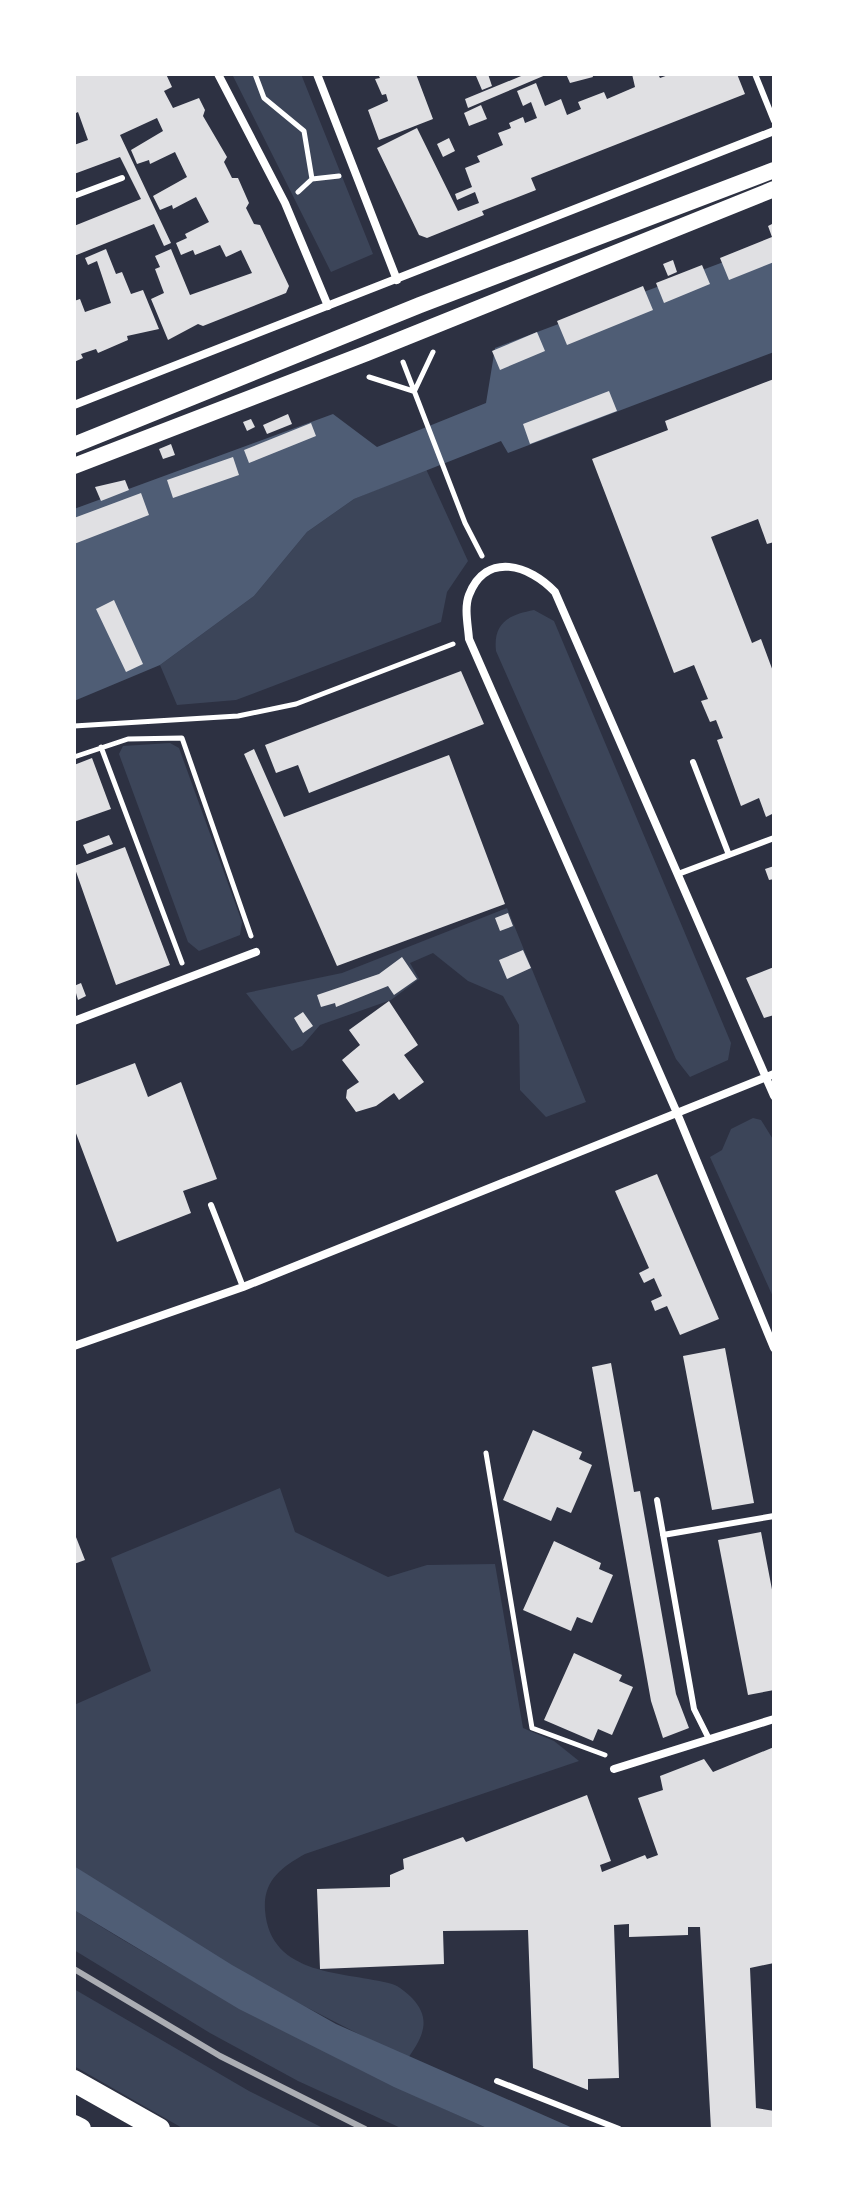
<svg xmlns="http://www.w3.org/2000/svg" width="848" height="2203" viewBox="0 0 848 2203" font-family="Signika,sans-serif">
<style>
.green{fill:#3c4559}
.water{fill:#4f5d75}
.building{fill:#e0e0e3}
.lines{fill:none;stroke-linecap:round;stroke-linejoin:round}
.path{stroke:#fff;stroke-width:5}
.service{stroke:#fff;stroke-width:6}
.minor{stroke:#fff;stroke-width:8}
.secondary{stroke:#fff;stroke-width:16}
.trunk{stroke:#fff;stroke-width:22}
.rail{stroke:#abadb3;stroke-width:6}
</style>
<rect width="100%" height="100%" fill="#2d3142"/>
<path class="green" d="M232,74H301L373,254L331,272Z
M426,469L468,561L447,592L441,622L236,700L177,705L160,665L254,596L307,532L354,499Z
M534,610L554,621L731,1043L728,1060L690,1077L676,1059L496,651C493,623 508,615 534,610Z
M170,743L179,748L242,922L240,935L199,951L188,942L119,754L123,746Z
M507,908L586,1102L546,1117L520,1090L519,1025L503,996L468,981L433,953L410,963L419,979L391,1000L320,1025L302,1046L292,1051L246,993L342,973Z
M753,1118L761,1120L774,1141V1299L710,1157L722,1150L731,1129Z
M280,1488L295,1532L388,1577L427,1565L495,1564L523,1728L554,1741L579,1761L305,1854C282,1867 263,1880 265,1910C270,1978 346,1971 392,1984C399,1986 407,1993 412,1998C432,2019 423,2037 408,2058C292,2003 179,1940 74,1866V1705L151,1671L111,1558Z
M74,1910C207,1993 345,2066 489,2129H403L298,2081L210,2033L74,1950Z
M74,1989L249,2091L325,2129H184L74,2066Z"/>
<path class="water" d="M774,243V352L508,453L501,441L354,499L307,532L254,596L160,665L74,701V509L333,414L377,447L486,403L495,348Z
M74,1866L232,1965L336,2024L575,2129H489L394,2087L239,2009L74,1910Z"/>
<path class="building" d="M74,74H166L172,87L164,91L173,108L199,98L205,110L203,116L227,157L224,162L232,178H238L249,203L246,208L254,224L260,225L289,286L286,293L203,326L198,324L168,340L151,299L164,293L155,269L160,267L155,256L171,249L190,295L252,273L241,250L226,257L220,245L195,255L193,250L181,255L176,243L187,238L185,234L209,222L196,197L173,209L172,205L160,210L153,196L187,177L175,152L150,164L149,160L137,164L131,150L163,131L157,118L120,135L171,243L164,246L154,224L74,256V226L141,199L120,157L74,174V145L88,140L78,112L74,114Z
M378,74H416L433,119L379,140L368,110L388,101L386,94L382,95L375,79L380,78Z
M482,74H488L492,86L482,90L476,76Z
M526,74H548L468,108L465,99Z
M566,74H592L593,77L570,83Z
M632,74H658L660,78L671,74H737L745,94L531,178L536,190L482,211L484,215L427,238L419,235L377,148L417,128L458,211L479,203L475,192L457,200L455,194L472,187L465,168L480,162L477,156L503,145L498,133L511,128L509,123L523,117L525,123L537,118L531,102L523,106L517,91L536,83L545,106L561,99L567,115L581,109L578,102L604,92L607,99L635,87Z
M481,105L487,119L469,126L464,113Z
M449,138L455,151L443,157L437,144Z
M774,223V262L729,280L720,258L772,237L768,226Z
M106,249L116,274L122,272L131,294L143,290L159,329L127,336L128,340L98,353L96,349L81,354L83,358L74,362V301L80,299L85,312L111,303L97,261L88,265L85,258Z
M673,260L677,272L668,276L663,264Z
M702,265L710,284L664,303L656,283Z
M643,286L653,310L567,345L557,321Z
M537,332L545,351L500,370L492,351Z
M774,379V542L767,544L758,519L711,537L752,643L761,639L774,674V813L766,817L759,798L741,806L717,740L723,738L716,720L710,722L701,701L708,699L694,665L674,673L592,459L668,430L665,421Z
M609,391L617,411L530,444L523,424Z
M288,414L292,424L267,434L263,425Z
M251,419L255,427L247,431L243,422Z
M311,423L316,436L249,463L244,450Z
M171,444L175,455L163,459L159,449Z
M233,457L239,475L173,498L167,480Z
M125,480L129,490L101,501L95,487Z
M141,493L149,515L74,544V518Z
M114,600L143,664L126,672L96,609Z
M461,671L484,724L309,793L298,765L276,773L265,745Z
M254,749L284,817L449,755L505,904L337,966L244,754Z
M92,758L111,809L74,822V765Z
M109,835L113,844L87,854L83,845Z
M125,847L170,965L116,985L74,866Z
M774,866V879L769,880L765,869Z
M508,913L513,926L500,931L495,918Z
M523,950L531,968L507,979L499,960Z
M402,957L417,979L394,995L388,986L336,1007L335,1003L321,1007L317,995L379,974Z
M774,967V1015L764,1018L746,978Z
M81,983L86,996L78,1000L74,986Z
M389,1001L418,1045L404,1055L424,1082L399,1100L394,1093L376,1106L356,1112L346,1098L347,1090L359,1082L342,1060L360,1045L349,1030Z
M303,1012L313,1026L303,1033L294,1018Z
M135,1063L148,1097L181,1082L217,1179L183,1191L191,1213L117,1242L74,1128V1086Z
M657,1174L719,1319L680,1335L667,1306L655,1311L651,1301L662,1296L654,1278L644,1283L639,1273L649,1268L615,1191Z
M725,1348L754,1503L712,1510L683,1356Z
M611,1363L634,1492L640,1491L676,1694L689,1728L663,1738L651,1701L592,1367Z
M533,1430L582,1452L579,1459L592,1465L571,1513L557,1507L551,1521L503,1500Z
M74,1532L85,1560L74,1564Z
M761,1532L774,1600V1690L748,1695L718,1540Z
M554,1541L601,1563L599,1569L613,1575L592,1623L577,1617L571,1631L523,1610Z
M574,1653L622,1675L619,1681L633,1687L612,1735L598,1729L593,1741L544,1720Z
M774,1747V1963L750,1968L756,2108L774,2111V2129H711L700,1927H688V1935L629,1937V1924L614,1925L619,2078L588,2079V2090L533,2068L528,1930L443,1931L444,1964L320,1969L317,1889L390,1887V1875L404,1869L403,1859L463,1837L466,1842L587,1795L611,1861L600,1865L602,1872L645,1855L647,1859L658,1855L638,1798L663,1790L660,1776L704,1759L713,1772Z"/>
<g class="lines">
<path class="path" d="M255,74L264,98L304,131L312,179
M298,192L312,179L339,176
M403,362L465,523L482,556
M369,377L413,391
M415,390L433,352
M74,726L238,716L296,704L453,644
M101,747L182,963
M74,757L128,739L182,738L251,936
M486,1453L532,1728L605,1755"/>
<path class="service" d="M755,74L774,121
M74,196L122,178
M693,762L729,855
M678,874L774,838
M211,1205L243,1287
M657,1500L694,1709L709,1739
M663,1535L774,1516
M497,2081L619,2129"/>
<path class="minor" d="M218,74L285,203L328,306
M317,74L397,280
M74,405L774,131
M74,1021L256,952
M774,1096L555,592C530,565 486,551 469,595C464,608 468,625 469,639L677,1113L774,1348
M74,1346L243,1287L774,1074
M614,1769L774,1719"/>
<path class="secondary" d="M74,445L420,305L774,170
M74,466L367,353L774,189"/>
<path class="trunk" d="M74,2081L159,2129
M74,2126L80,2129"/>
<path class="rail" d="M74,1969L220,2056L365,2129"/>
</g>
<rect width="848" height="2203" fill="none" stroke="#ffffff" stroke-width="152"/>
</svg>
